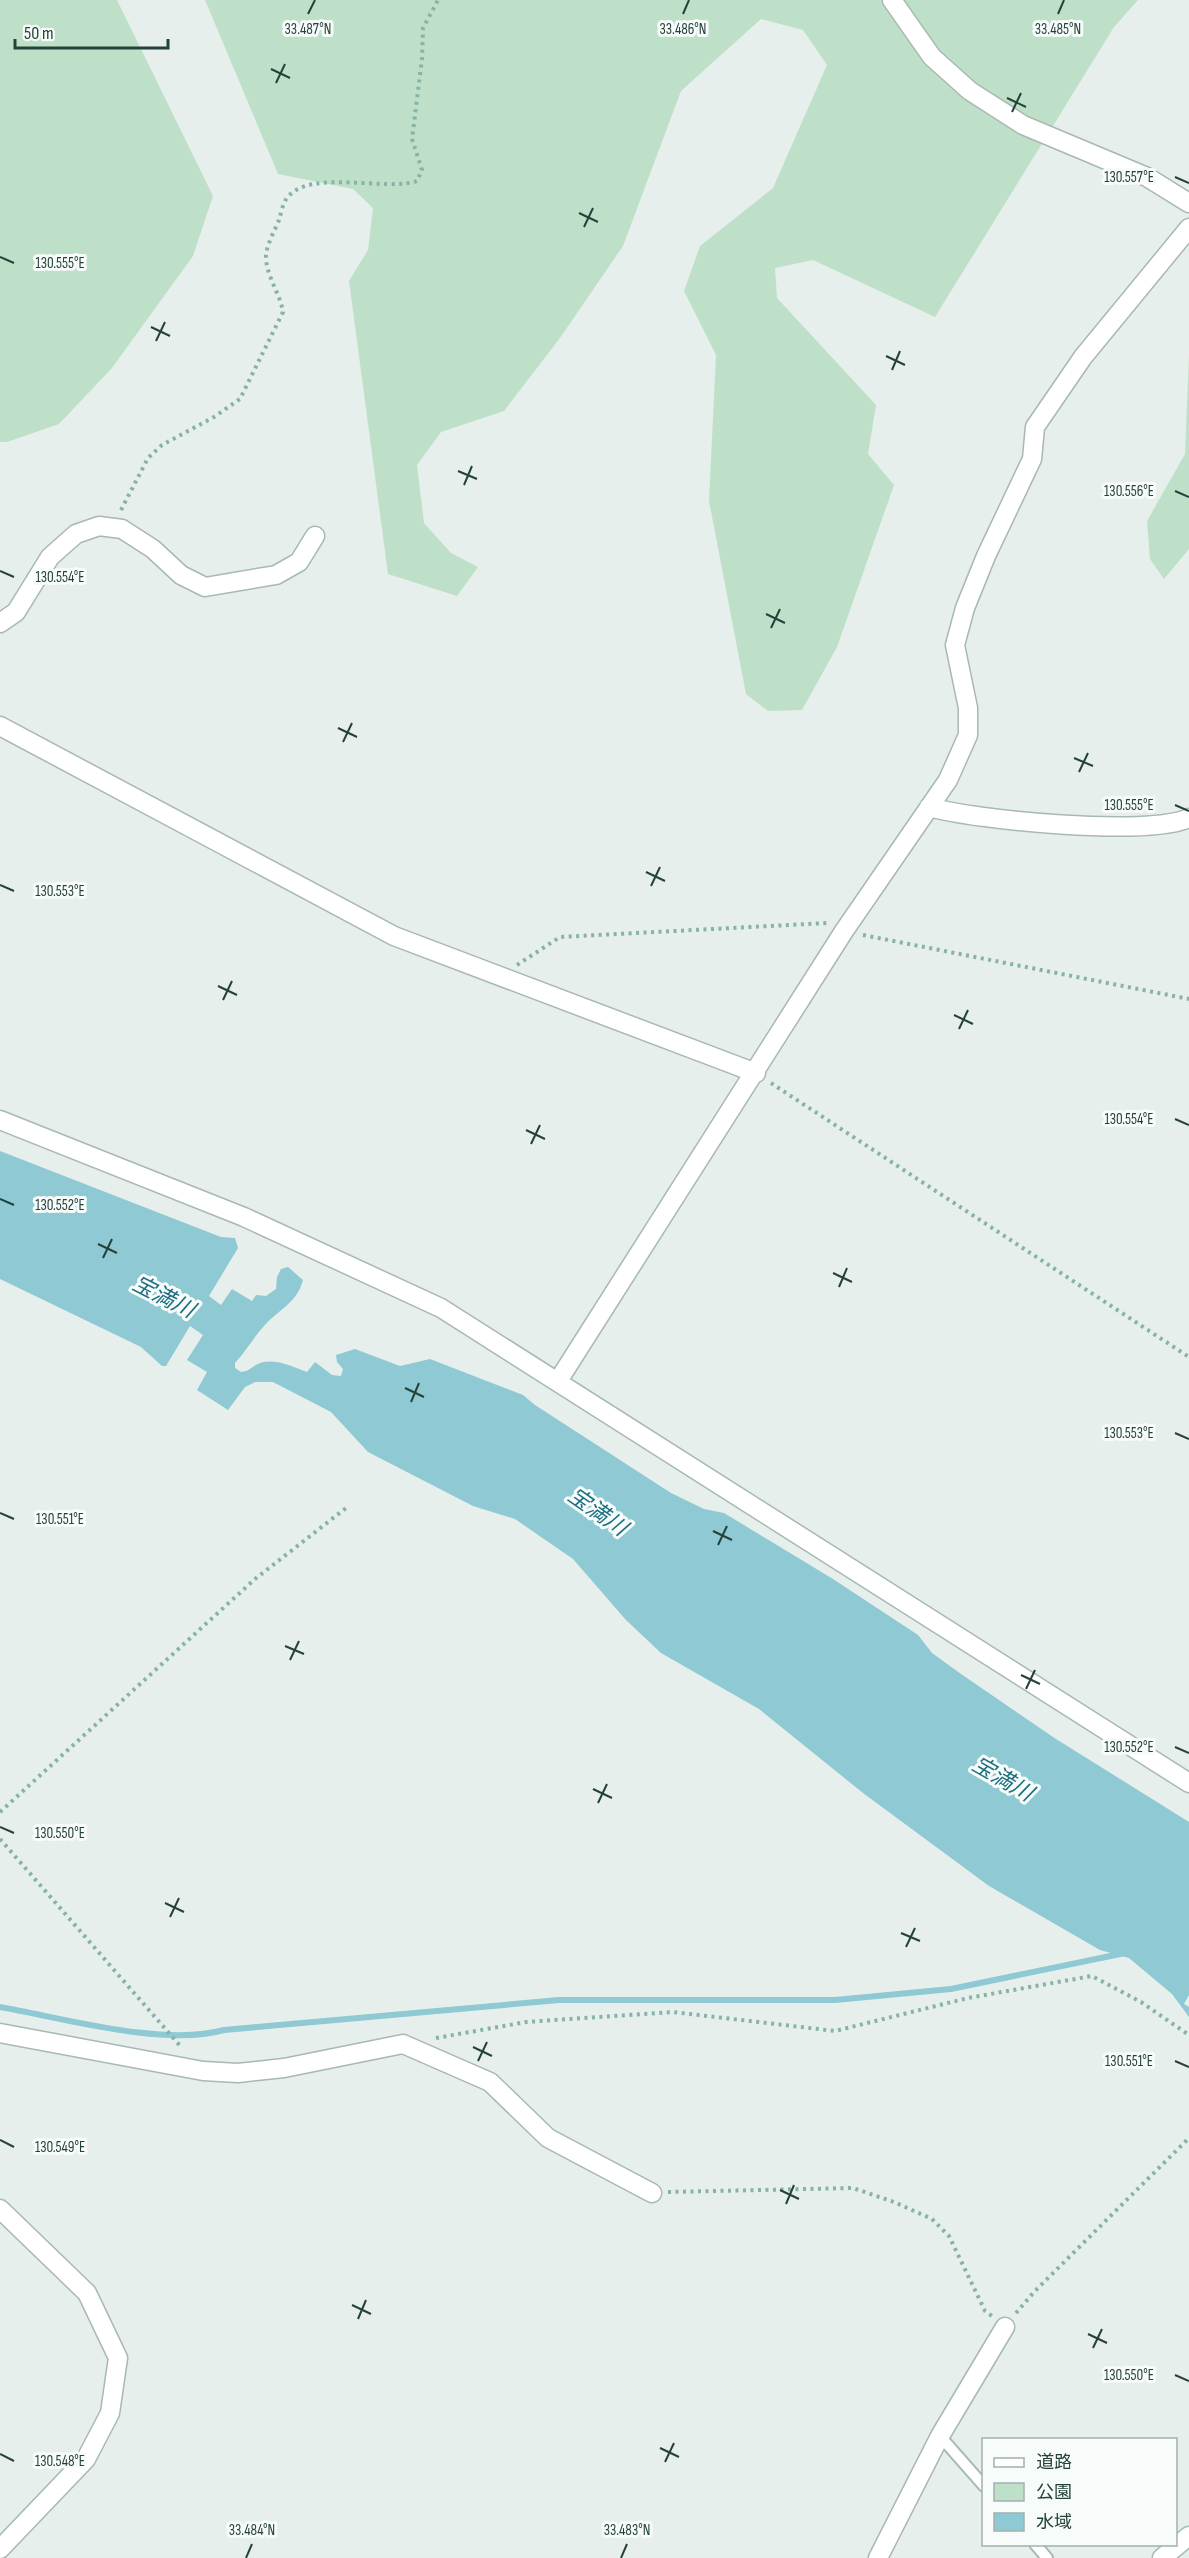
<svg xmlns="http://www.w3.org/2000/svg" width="1189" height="2558" viewBox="0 0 1189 2558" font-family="'Sofia Sans Condensed','Noto Sans JP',sans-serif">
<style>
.green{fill:#bfe0c8}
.water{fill:#8ec9d4}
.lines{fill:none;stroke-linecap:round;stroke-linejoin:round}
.stream{stroke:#8ec9d4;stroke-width:6}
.service-casing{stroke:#a8b8b2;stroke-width:14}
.minor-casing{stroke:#a8b8b2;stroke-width:21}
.tertiary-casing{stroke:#a8b8b2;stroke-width:21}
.secondary-casing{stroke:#a4bbb3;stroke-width:21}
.path{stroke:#86b3a5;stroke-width:4;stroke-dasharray:3 4.5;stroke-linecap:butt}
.service{stroke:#fff;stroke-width:10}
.minor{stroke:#fff;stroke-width:18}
.tertiary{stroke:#fff;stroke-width:18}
.secondary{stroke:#fff;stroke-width:18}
.ticks{fill:none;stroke:#24423a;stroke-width:2}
.labels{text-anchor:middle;stroke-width:6;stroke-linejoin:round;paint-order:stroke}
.water-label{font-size:22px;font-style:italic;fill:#1c6f80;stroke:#f7fbf9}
.ticks-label{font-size:15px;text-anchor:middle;fill:#24423a;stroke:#f7fbf9;stroke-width:6;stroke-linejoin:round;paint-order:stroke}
</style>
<rect width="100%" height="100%" fill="#e6efeb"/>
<path class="green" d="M0,0H117L213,196L193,256L112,368L59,424L7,442H0Z
M205,0H1138L1114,27L935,317L813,260L775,268L777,298L876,405L868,454L894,485L837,647L802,710L768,711L746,694L709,501L716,355L684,291L700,246L773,188L827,65L803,30L761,19L681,91L623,246L560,338L504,411L441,432L417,465L424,523L451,553L478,567L457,596L388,574L349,281L368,250L373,208L353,189L278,174Z
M1189,355V549L1164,579L1150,559L1147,521L1185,454Z"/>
<path class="water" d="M0,1151L221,1237L235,1238L238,1248L209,1296L221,1305L232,1289L252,1301L256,1295L266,1296L276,1289L277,1277L281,1269L288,1267L303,1280C297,1303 279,1309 264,1326C253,1338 246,1351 235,1363V1368L241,1372C250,1371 251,1367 258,1364C273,1357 293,1367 307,1372L315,1362L332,1375L341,1376L343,1369L337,1362L336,1355L355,1349L400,1366L430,1359L523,1395L535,1405L671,1493L704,1509L724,1513L833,1579L918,1635L932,1653L961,1674L1056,1739L1189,1822V1995L1184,2004L1189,2007V2017L1172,1994L1129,1958L1100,1950L989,1886L863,1793L759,1709L661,1653L626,1620L573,1559L515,1519L473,1506L368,1452L331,1412L273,1382H255L245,1387L228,1410L197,1390L207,1372L187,1360L203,1335L190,1326L166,1366H162L141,1347L0,1279Z"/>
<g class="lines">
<path class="stream" d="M0,2007C63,2018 163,2047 224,2030L559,2000H835L951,1989L1125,1953"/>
<defs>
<path id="service" d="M940,2436L984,2486
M1035,2544L1047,2558"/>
<path id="minor" d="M892,0L932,57L970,91L1023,125L1147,177L1189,203
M0,623L16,612L50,557L76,534L99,526L122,529L153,549L181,575L205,587L276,575L299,562L315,536
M0,726L394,936L756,1073
M929,807C975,820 1148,837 1189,818
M558,1381L844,931L948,780L968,735V708L955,645L965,608L986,556L1032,459L1035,427L1083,357L1189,228
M0,2033L203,2071L238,2073L284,2068L403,2044L490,2082L548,2138L652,2193
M0,2209L87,2293L118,2358L110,2413L86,2459L0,2549
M878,2558L940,2436L1005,2327"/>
<path id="tertiary" d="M0,1120L244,1217L441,1308L1189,1783"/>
<path id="secondary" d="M1162,2558L1189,2536"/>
</defs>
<use href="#service" class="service-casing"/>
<use href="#minor" class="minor-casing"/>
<use href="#tertiary" class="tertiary-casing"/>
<use href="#secondary" class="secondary-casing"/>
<path class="path" d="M121,510L148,458L162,445L214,417L240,399L283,312C280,293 265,274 266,255C267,244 275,230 279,220C281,213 283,203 287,198C310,168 385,192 417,181L422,170L412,139L422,59L423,28L438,0
M863,935L1189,999
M517,965L560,937L827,923
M771,1083L1189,1357
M0,1812L255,1579L346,1508
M0,1839L182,2048
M436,2038L526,2022L673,2012L835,2031L968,1998L1092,1976L1141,2002L1189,2035
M668,2192L853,2188L894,2202L932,2219L949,2236L985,2311L992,2316
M1016,2313L1034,2292L1189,2138"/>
<use href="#service" class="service"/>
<use href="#minor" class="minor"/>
<use href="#tertiary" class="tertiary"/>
<use href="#secondary" class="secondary"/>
</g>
<path class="ticks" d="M308,14L315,0M683,14L689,0M1058,14L1064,0M271,69L290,78M276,83L285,64M1007,98L1026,107M1012,112L1021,93M1175,177L1189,183M579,213L598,222M584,227L593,208M0,257L14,263M151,327L170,336M156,341L165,322M886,356L905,365M892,370L900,351M458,471L477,479M464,485L472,466M1175,491L1189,497M0,571L14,577M766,614L785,623M771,628L780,609M338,728L357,737M343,742L352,723M1074,758L1093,766M1079,772L1088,753M1175,805L1189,811M646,872L665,881M0,885L14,891M651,886L660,867M218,986L237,995M223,1000L232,981M954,1015L973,1024M959,1029L968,1010M1175,1119L1189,1125M526,1130L545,1139M531,1144L540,1125M0,1199L14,1205M98,1244L117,1253M103,1258L112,1239M833,1273L852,1282M839,1287L847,1268M405,1388L424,1397M411,1402L419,1383M1175,1433L1189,1439M0,1513L14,1519M713,1531L732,1540M718,1545L727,1526M285,1646L304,1654M290,1660L299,1641M1021,1675L1040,1684M1026,1689L1035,1670M1175,1747L1189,1753M593,1789L612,1798M598,1803L607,1784M0,1827L14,1833M165,1903L184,1912M170,1917L179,1898M901,1933L920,1941M906,1947L915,1928M473,2047L492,2056M478,2061L487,2042M1175,2061L1189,2067M0,2140L14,2147M780,2190L799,2199M786,2204L794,2185M352,2305L371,2314M358,2319L366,2300M1088,2334L1107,2343M1093,2348L1102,2329M1175,2375L1189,2381M660,2448L679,2457M0,2454L14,2461M665,2462L674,2443M246,2558L252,2544M621,2558L627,2544"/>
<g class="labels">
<g class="water-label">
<text transform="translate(164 1296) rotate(27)" y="8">宝満川</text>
<text transform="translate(598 1511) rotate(35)" y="8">宝満川</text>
<text transform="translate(1003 1778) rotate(30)" y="8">宝満川</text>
</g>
</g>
<g class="ticks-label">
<text x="308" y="34">33.487°N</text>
<text x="683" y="34">33.486°N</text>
<text x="1058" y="34">33.485°N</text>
<text x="1129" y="182">130.557°E</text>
<text x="60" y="268">130.555°E</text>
<text x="1129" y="496">130.556°E</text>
<text x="60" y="582">130.554°E</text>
<text x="1129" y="810">130.555°E</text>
<text x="60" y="896">130.553°E</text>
<text x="1129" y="1124">130.554°E</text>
<text x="60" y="1210">130.552°E</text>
<text x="1129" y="1438">130.553°E</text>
<text x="60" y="1524">130.551°E</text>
<text x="1129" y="1752">130.552°E</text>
<text x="60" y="1838">130.550°E</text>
<text x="1129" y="2066">130.551°E</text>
<text x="60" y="2152">130.549°E</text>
<text x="1129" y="2380">130.550°E</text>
<text x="60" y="2466">130.548°E</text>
<text x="252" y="2535">33.484°N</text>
<text x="627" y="2535">33.483°N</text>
</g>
<rect x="982" y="2438" width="195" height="108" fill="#f7fbf9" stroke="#a3b1ad" stroke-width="1.5"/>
<rect x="994" y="2458" width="30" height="9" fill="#ffffff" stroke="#a3b1ad" stroke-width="1.5"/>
<text x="1036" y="2468" font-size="18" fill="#24423a">道路</text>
<rect x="994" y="2483" width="30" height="18" fill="#bfe0c8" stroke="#a3b1ad" stroke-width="1.5"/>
<text x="1036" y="2498" font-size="18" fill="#24423a">公園</text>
<rect x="994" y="2513" width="30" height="18" fill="#8ec9d4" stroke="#a3b1ad" stroke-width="1.5"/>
<text x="1036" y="2528" font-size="18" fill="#24423a">水域</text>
<path d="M15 39v9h153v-9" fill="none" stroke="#24423a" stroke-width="3"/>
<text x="24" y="39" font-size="18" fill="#24423a" stroke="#f7fbf9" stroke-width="4.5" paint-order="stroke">50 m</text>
</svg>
